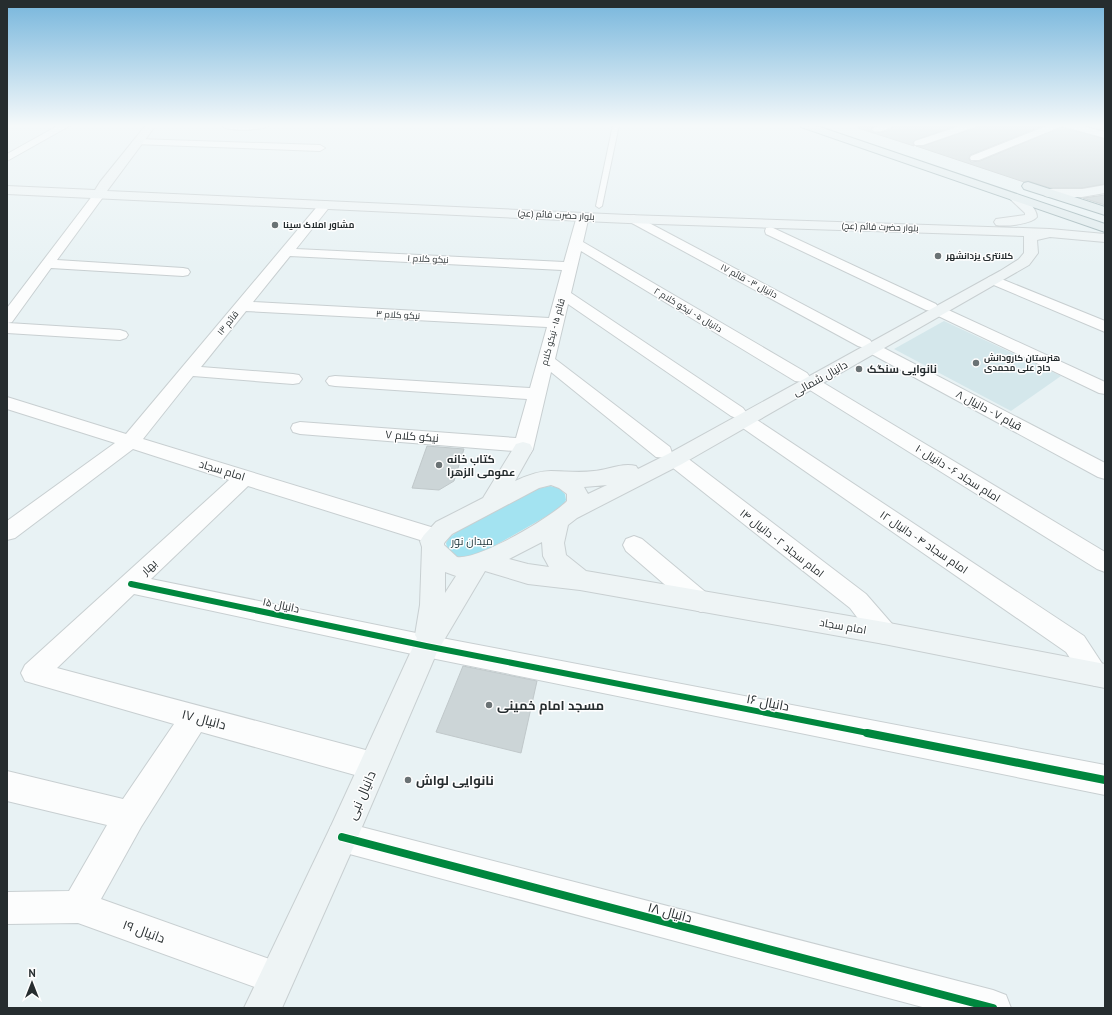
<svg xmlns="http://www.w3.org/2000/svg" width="1112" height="1015" viewBox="0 0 1112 1015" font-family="'PT Sans',Cairo,sans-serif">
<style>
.built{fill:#d4e7eb}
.green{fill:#a3e3f1}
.building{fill:#ccd5d7;stroke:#c0c8ca}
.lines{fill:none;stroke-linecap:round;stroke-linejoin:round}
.lane-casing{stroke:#c8cfd1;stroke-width:2}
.street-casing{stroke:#c8cfd1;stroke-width:2}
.secondary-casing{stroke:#c8cfd1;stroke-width:2}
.primary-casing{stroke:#9cb1b5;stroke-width:2}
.lane{fill:#fcfdfd;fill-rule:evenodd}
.street{fill:#fcfdfd;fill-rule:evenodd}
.secondary{fill:#eef4f5;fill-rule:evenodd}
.primary{fill:#e0ebed;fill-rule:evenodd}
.cycleway-far1-casing{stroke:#fefefe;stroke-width:8}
.cycleway-casing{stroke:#fefefe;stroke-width:10}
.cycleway-far1{stroke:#00873e;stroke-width:6}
.cycleway{stroke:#00873e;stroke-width:8}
.poi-dot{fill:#6a7274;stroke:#fefefe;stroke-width:1.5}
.labels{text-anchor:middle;stroke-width:3;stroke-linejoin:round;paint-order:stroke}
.far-street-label{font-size:9px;fill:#262d2f;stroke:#fefefe}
.far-poi-label{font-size:9px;font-weight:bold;fill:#262d2f;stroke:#fefefe;text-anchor:start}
.poi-label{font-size:11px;font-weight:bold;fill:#262d2f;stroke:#fefefe;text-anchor:start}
.street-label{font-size:11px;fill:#262d2f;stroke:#fefefe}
.park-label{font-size:11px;fill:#20383d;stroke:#fefefe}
.near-street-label{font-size:13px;fill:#262d2f;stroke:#fefefe}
.near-poi-label{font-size:13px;font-weight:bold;fill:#262d2f;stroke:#fefefe;text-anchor:start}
</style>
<rect width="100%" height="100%" fill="#e8f2f4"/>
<path class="built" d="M944,321L1061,376L1011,411L894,349Z"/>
<path class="green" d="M550,486L559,488L565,494L566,500L561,508L475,557C461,558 449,561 446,543L449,538L458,531L537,489Z"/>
<path class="building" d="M859,125H877L871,129L876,133L888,131L895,125H959L915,140L913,142L914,146L858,128Z
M978,125H1045L970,155L969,159L971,162L980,161L1062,127L1105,139V184L1082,188H1050L1028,181L1024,182L916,146H923L975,128Z
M1105,195V205L1083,198Z
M427,446L464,449L454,481L439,490L412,488Z
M463,666L537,681L521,753L436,732Z"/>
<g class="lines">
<defs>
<path id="lane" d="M613,125H619L602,206L599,208L596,206Z"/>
<path id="street" d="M59,125H71L7,161V154Z
M221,125H269C263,131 227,132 221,125Z
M880,125H894C890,129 879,133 874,131L872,129Z
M963,125H977L975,127L923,145H915L914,143L915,141Z
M1049,125H1062L1060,127L979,160H971L970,158L971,156Z
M1063,125H1079L1105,132V138L1065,127Z
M137,139L320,145L325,148L320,151L133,144L132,142Z
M100,189L104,191L106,193L57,260L183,268L188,269L190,272L188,275L183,276L51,268L12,322L8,323L120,330L126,332L128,335L126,338L120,340L7,333V308L96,191Z
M325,201L329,202L331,205L296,249L564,262L577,216L579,213H587L589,216L583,242L807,373L810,377L809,378L817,379L1105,552V572L1097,569L805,387L802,383L803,382L795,381L581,251L571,293L743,408L746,412L745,414L751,416L1084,636L1105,668L1104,682L1095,686L1086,682L1066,652L737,424L735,420L736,418L731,416L568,304L555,359L670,447L672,453L682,454L866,594L893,625L896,633L893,641L884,644L875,641L850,608L668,464L666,458L656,457L551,372L533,449L530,454L523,455L516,454L514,451L300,434L293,432L291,428L293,424L300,422L516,438L527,399L335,386L329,385L326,381L329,377L335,376L530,388L547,327L246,311L201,367L293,374L299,375L302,379L299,383L293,384L193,376L143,439L444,531L447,537L444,543L436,545L248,486L151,579L426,635L1105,765V795L426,657L134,594L57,668L373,752L383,756L387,766L383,776L373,780L201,732L141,827L101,899L289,966L294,978L289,990L277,995L78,923L7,924V892L69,891L107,825L7,801V771L123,799L174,724L25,681L21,673L25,665L229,480L133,449L15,538L7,540V521L115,443L7,409V397L126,434L321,202ZM290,256L562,270L549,318L253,302Z
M634,215L870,340L872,343L878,345L1105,463V479L1098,477L866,351L864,348L858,346L630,222L628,219L630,216Z
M771,227L936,304L938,307L944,308L1105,382V394L1099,393L934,314L932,311L926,310L766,234L765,231L766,228Z
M994,276L1105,321V332L989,283L987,280L989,277Z
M634,536L642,539L709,595L713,602L709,609L701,612L693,609L626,551L623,545L626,539Z
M342,822L993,990L1006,995L1011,1008H926L342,852L331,848L327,837L331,826Z"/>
<path id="secondary" d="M146,125H156L107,191L628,215L1050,229L1105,234V242L1050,237L1037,240L1038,253L1029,265L682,464L577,518L568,525L564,543L566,555L586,571L884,622L1105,664V688L884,644L580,590L528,584L485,571L437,652L353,848L282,1008H244L331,826L417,638L415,635L420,605L422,547L420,541L424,535L436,522L483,498L516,444L523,442L530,444L533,449L515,481C526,476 538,471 551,471C565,471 579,473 594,471C608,470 623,462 636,466L638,469L668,454L1000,271L1019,259L1024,253V236L628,223L7,194V186L95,190L100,182ZM551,485L559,488L567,494V501C552,517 477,561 457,557L444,545V543L452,534L539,488ZM607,485L588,494L584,487ZM542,542L543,556L549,567L528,564L509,559ZM445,572L456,576L445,593Z
M1105,185V193L1082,197H1049L1045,196L1043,193L1045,190L1049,189H1082Z
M1015,194C1024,196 1037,208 1037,217C1032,224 1005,227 996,225L994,222L996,219L1025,215V213L1009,198L1011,195Z"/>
<path id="primary" d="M800,125H814L1105,224V232L801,127Z
M1028,182L1105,207V215L1024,189L1022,186L1024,183Z"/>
</defs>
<use href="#lane" class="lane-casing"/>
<use href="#street" class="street-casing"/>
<use href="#secondary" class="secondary-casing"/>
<use href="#primary" class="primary-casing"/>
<use href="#lane" class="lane"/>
<use href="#street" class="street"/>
<use href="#secondary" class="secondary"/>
<use href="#primary" class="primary"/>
<defs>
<path id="cycleway-far1" d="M131,584L426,646L873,734"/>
<path id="cycleway" d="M867,733L1105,780
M342,837L993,1008"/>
</defs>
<use href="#cycleway-far1" class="cycleway-far1-casing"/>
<use href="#cycleway" class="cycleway-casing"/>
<use href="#cycleway-far1" class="cycleway-far1"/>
<use href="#cycleway" class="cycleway"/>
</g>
<linearGradient id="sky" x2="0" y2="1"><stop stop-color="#77b6dc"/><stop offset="0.47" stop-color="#f5f9fa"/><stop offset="1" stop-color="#f5f9fa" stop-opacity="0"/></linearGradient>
<rect width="1112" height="267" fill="url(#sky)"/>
<g class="poi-dot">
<circle cx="275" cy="225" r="4"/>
<circle cx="938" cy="256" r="4"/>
<circle cx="976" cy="363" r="4"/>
<circle cx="859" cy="369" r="4"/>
<circle cx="439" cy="465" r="4"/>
<circle cx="489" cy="705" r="4"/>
<circle cx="408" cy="780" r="4"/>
</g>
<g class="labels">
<g class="far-street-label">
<text transform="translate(556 215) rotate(3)" y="3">بلوار حضرت قائم (عج)</text>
<text transform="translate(880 227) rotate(2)" y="3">بلوار حضرت قائم (عج)</text>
<text transform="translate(428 259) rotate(3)" y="3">نیکو کلام ۱</text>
<text transform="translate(749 281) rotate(28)" y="3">دانیال ۳ - قائم ۱۷</text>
<text transform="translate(688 310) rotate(31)" y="3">دانیال ۵ - نیکو کلام ۲</text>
<text transform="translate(398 315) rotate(3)" y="3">نیکو کلام ۳</text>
<text transform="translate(228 323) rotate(-51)" y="3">قائم ۱۳</text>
<text transform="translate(553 332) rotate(-75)" y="3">قائم ۱۵ - نیکو کلام</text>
</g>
<g class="far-poi-label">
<text x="283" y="228">مشاور املاک سینا</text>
<text x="946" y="259">کلانتری یزدانشهر</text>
<text x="984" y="361">هنرستان کارودانش<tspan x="984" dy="10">حاج علی محمدی</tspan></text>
</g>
<g class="poi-label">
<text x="867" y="373">نانوایی سنگک</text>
<text x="447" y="463">کتاب خانه<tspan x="447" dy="13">عمومی الزهرا</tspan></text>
</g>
<g class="street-label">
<text transform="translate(820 378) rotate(-29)" y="4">دانیال شمالی</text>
<text transform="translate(989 410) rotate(28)" y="4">قیام ۷ - دانیال ۸</text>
<text transform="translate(412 436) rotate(4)" y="4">نیکو کلام ٧</text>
<text transform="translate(222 470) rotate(17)" y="4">امام سجاد</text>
<text transform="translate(958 473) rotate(32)" y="4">امام سجاد ۶ - دانیال ۱۰</text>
<text transform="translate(924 542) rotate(34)" y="4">امام سجاد ۴ - دانیال ۱۲</text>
<text transform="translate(782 543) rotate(38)" y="4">امام سجاد ۲ - دانیال ۱۴</text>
<text transform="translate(149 567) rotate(-43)" y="4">بهار</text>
<text transform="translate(281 605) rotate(12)" y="4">دانیال ۱۵</text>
<text transform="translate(843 626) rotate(10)" y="4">امام سجاد</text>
</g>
<g class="park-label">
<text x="472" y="545">میدان نور</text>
</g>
<g class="near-street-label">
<text transform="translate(768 702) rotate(11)" y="5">دانیال ۱۶</text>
<text transform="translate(204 719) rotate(15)" y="5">دانیال ۱۷</text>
<text transform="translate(361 795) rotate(-66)" y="5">دانیال نبی</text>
<text transform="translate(670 912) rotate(15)" y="5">دانیال ۱۸</text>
<text transform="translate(144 931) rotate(20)" y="5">دانیال ۱۹</text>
</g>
<g class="near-poi-label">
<text x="497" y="710">مسجد امام خمینی</text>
<text x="416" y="785">نانوایی لواش</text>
</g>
</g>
<rect width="1112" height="1015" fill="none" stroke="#262d2f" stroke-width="16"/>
<g transform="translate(32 983)" stroke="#fefefe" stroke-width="3" paint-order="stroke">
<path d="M0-3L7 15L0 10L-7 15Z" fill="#262d2f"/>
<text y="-6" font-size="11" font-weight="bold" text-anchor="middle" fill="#262d2f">N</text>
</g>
</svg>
